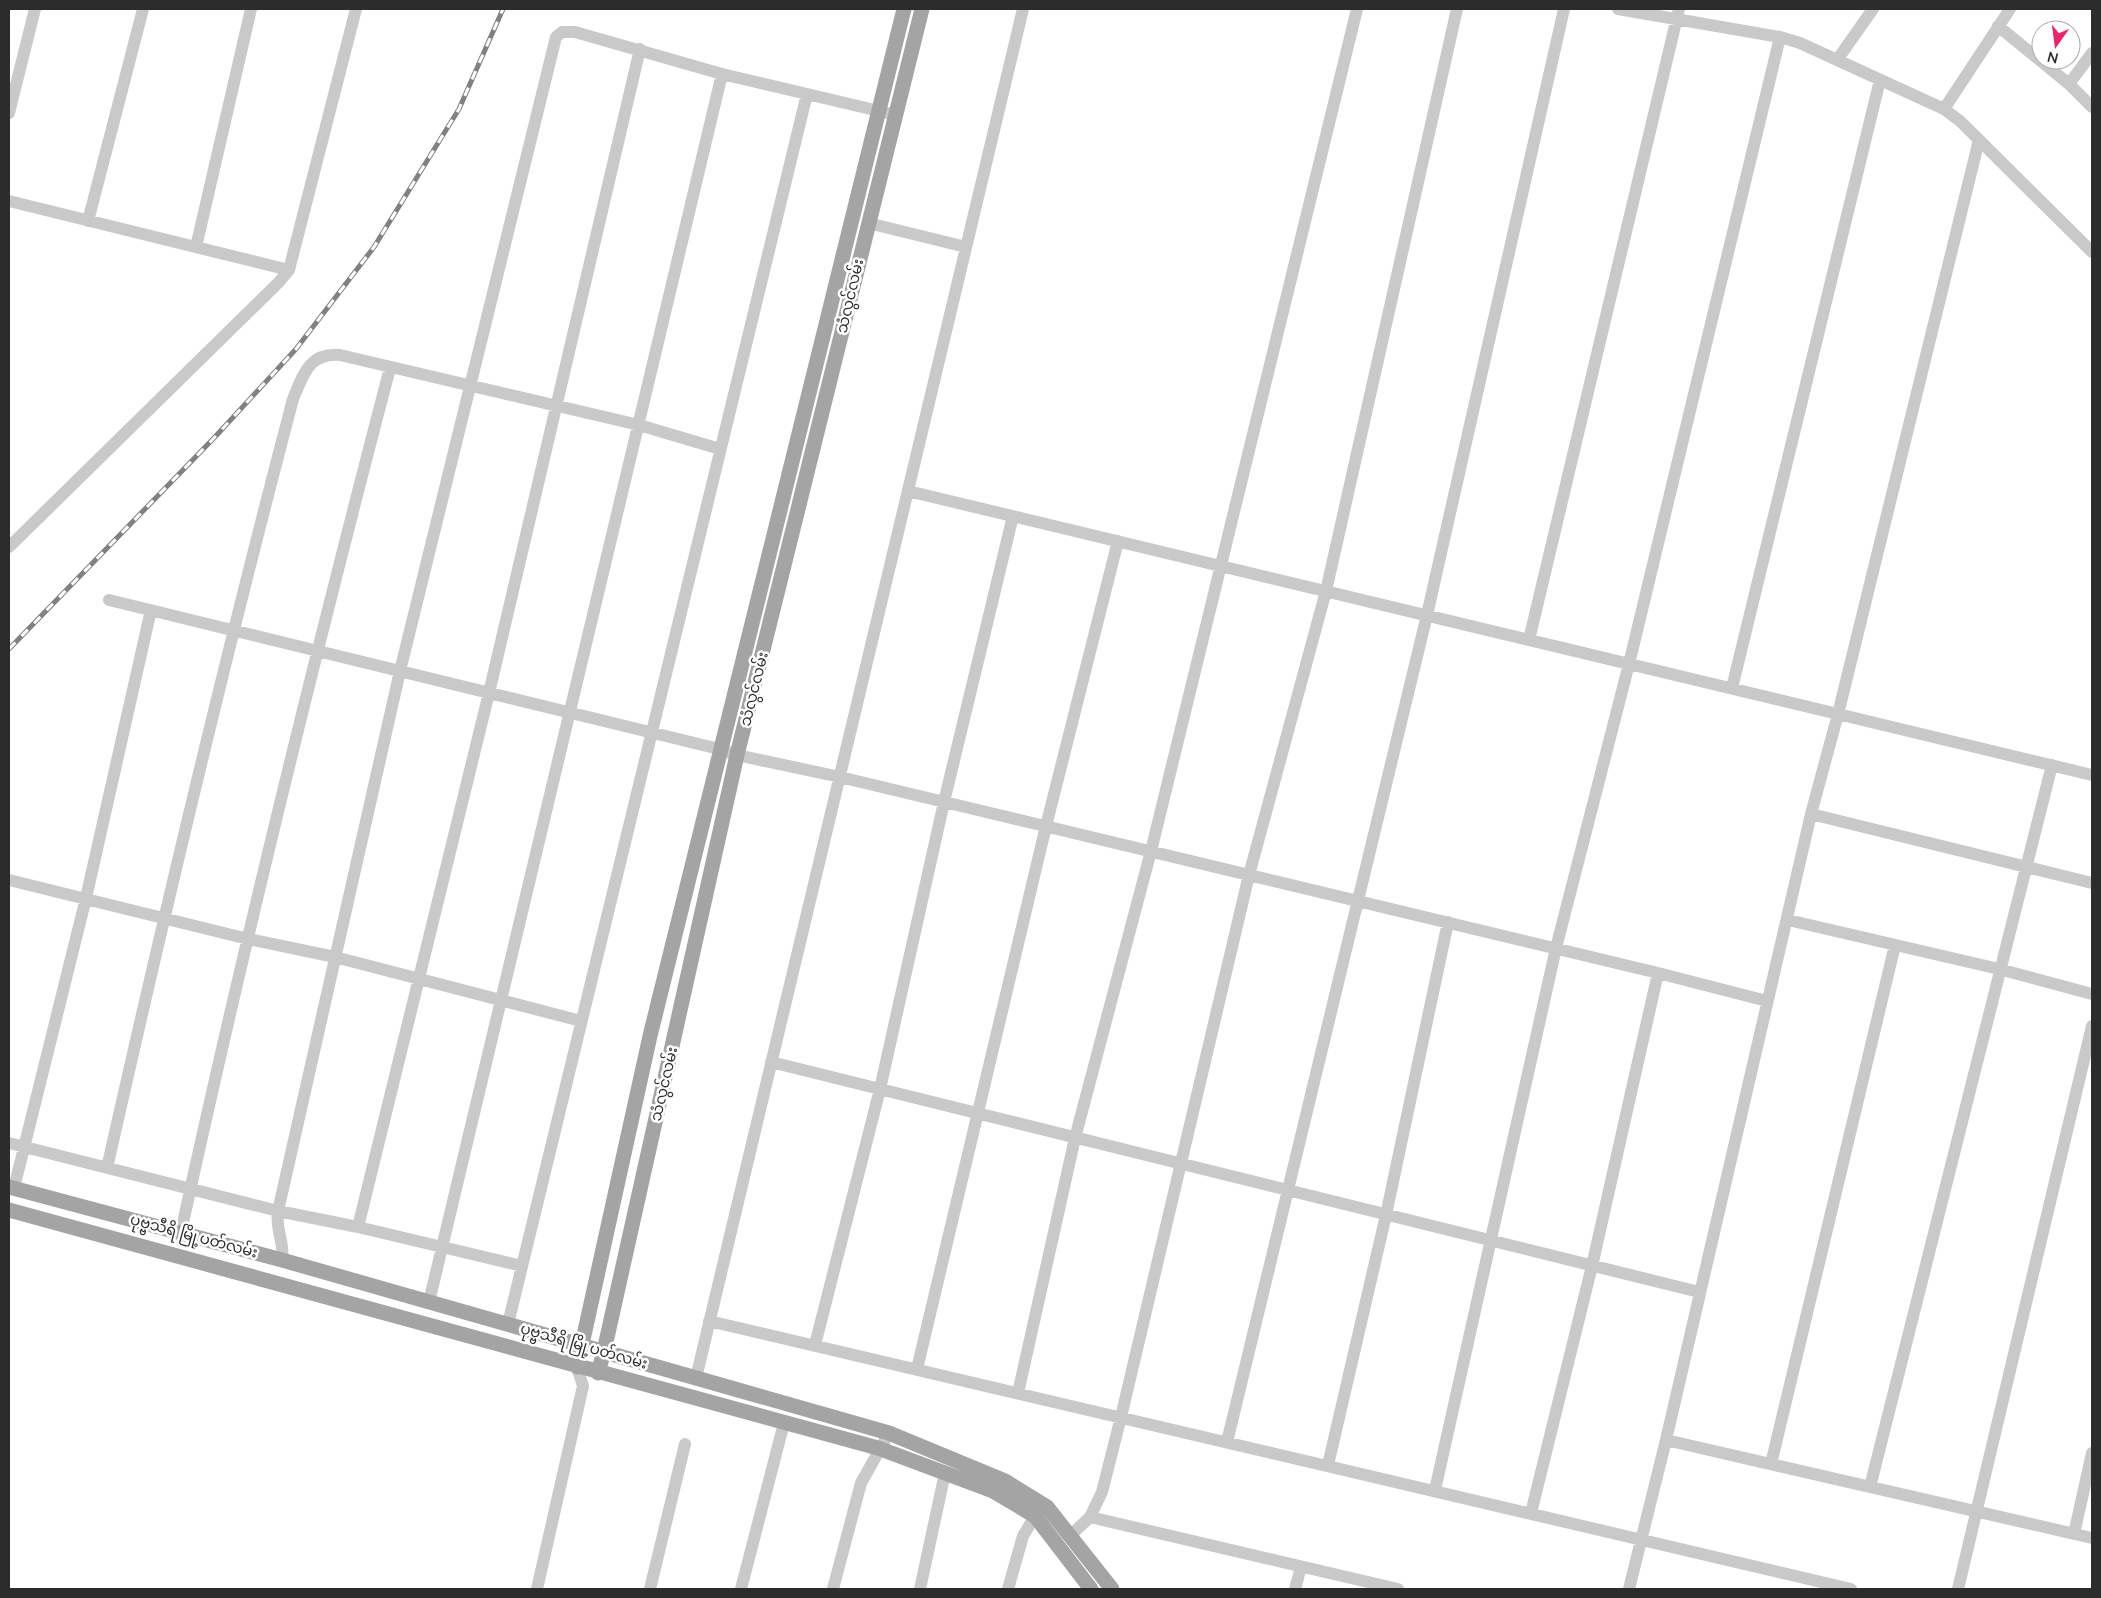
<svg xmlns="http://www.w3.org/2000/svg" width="2101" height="1598" viewBox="0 0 2101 1598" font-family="Lato,'Noto Sans Myanmar',sans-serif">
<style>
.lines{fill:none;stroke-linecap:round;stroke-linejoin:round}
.minor{stroke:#c9c9c9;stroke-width:12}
.major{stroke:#a4a4a4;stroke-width:15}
.rail-casing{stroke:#818181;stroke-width:5}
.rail{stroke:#fff;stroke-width:3;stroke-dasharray:9;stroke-linecap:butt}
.labels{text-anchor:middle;stroke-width:5;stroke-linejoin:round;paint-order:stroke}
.street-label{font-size:15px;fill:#2c2c2c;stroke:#fff}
</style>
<rect width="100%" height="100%" fill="#fff"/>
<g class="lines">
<path class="minor" d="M1618,9L1780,37L1800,43L1944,109L1960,121L2092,252
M1998,26L2069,84L2092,107
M1837,60L1873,9
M2069,84L2092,53
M1944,109L2010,9
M9,113L35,9
M9,201L289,270
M88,221L143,9
M868,223L966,247
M196,247L251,9
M908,491L2092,775
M9,547L279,282L289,270L356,9
M109,600L719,749L737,755L840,777L1658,973L1767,1001
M1529,640L1679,9
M1732,688L1880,80
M1811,814L2092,883
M9,880L248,939L335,957L581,1021
M1788,920L1999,969L2092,994
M771,1062L1699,1292
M9,1143L278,1211L358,1227L522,1266
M107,1168C165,910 226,654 293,399C304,373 309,353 340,355L639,425L720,449
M14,1188L86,898L151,610
M358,1227L489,693L640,49
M181,1232C244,943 315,655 390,368
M282,1260C285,1243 275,1230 278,1211L400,671L556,37L562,32H575L722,74L896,115
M429,1302L722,74
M709,1321L1851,1589
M508,1324L807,94
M815,1345L880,1089L944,802L1013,516
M917,1369L1046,826L1118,541
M696,1378L1023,9
M1018,1393L1075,1138L1151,851L1357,9
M1666,1440L2092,1538
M1227,1442L1427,615L1564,9
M1771,1464L1895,945
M1328,1465L1386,1215L1448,922
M1870,1487L2052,765
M1435,1490L1556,948L1629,664L1780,37
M1531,1513L1592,1266L1658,973
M1090,1517L1398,1589
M2074,1534L2092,1453
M1071,1535L1090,1517L1102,1492L1121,1417L1249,875L1326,591L1457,9
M537,1589L583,1386L577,1367
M650,1589L685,1444
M741,1589L784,1423
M833,1589L861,1483L889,1433
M920,1589L945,1473
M1008,1589L1023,1536L1035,1516
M1295,1589L1301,1567
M1629,1589L1666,1440L1811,814L1838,714L1979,140
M1958,1589L2092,1026"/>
<path class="major" d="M9,1187L282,1260L889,1433L1005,1481L1047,1507L1112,1589
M9,1210L878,1448L993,1491L1035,1516L1091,1589
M577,1367L650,1036L904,9
M598,1373L604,1351L737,755L922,9"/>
<defs>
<path id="rail" d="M9,649L214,438L296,349L374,247L459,109L503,9"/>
</defs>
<use href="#rail" class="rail-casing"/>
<use href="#rail" class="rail"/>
</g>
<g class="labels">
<g class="street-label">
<text transform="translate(850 296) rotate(-77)" y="5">သံလွင်လမ်း</text>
<text transform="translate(754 689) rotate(-76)" y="5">သံလွင်လမ်း</text>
<text transform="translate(664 1084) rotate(-77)" y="5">သံလွင်လမ်း</text>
<text transform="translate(194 1236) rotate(15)" y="5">ပုဗ္ဗသီရိ မြို့ပတ်လမ်း</text>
<text transform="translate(584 1346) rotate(16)" y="5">ပုဗ္ဗသီရိ မြို့ပတ်လမ်း</text>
</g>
</g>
<rect width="2101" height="1598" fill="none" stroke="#2c2c2c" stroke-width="20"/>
<g transform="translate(2056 45) rotate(194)"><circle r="24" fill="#ffffff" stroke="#ababab"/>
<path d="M0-4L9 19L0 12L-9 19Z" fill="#eb2566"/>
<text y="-8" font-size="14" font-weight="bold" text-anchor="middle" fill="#2c2c2c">N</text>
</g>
</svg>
